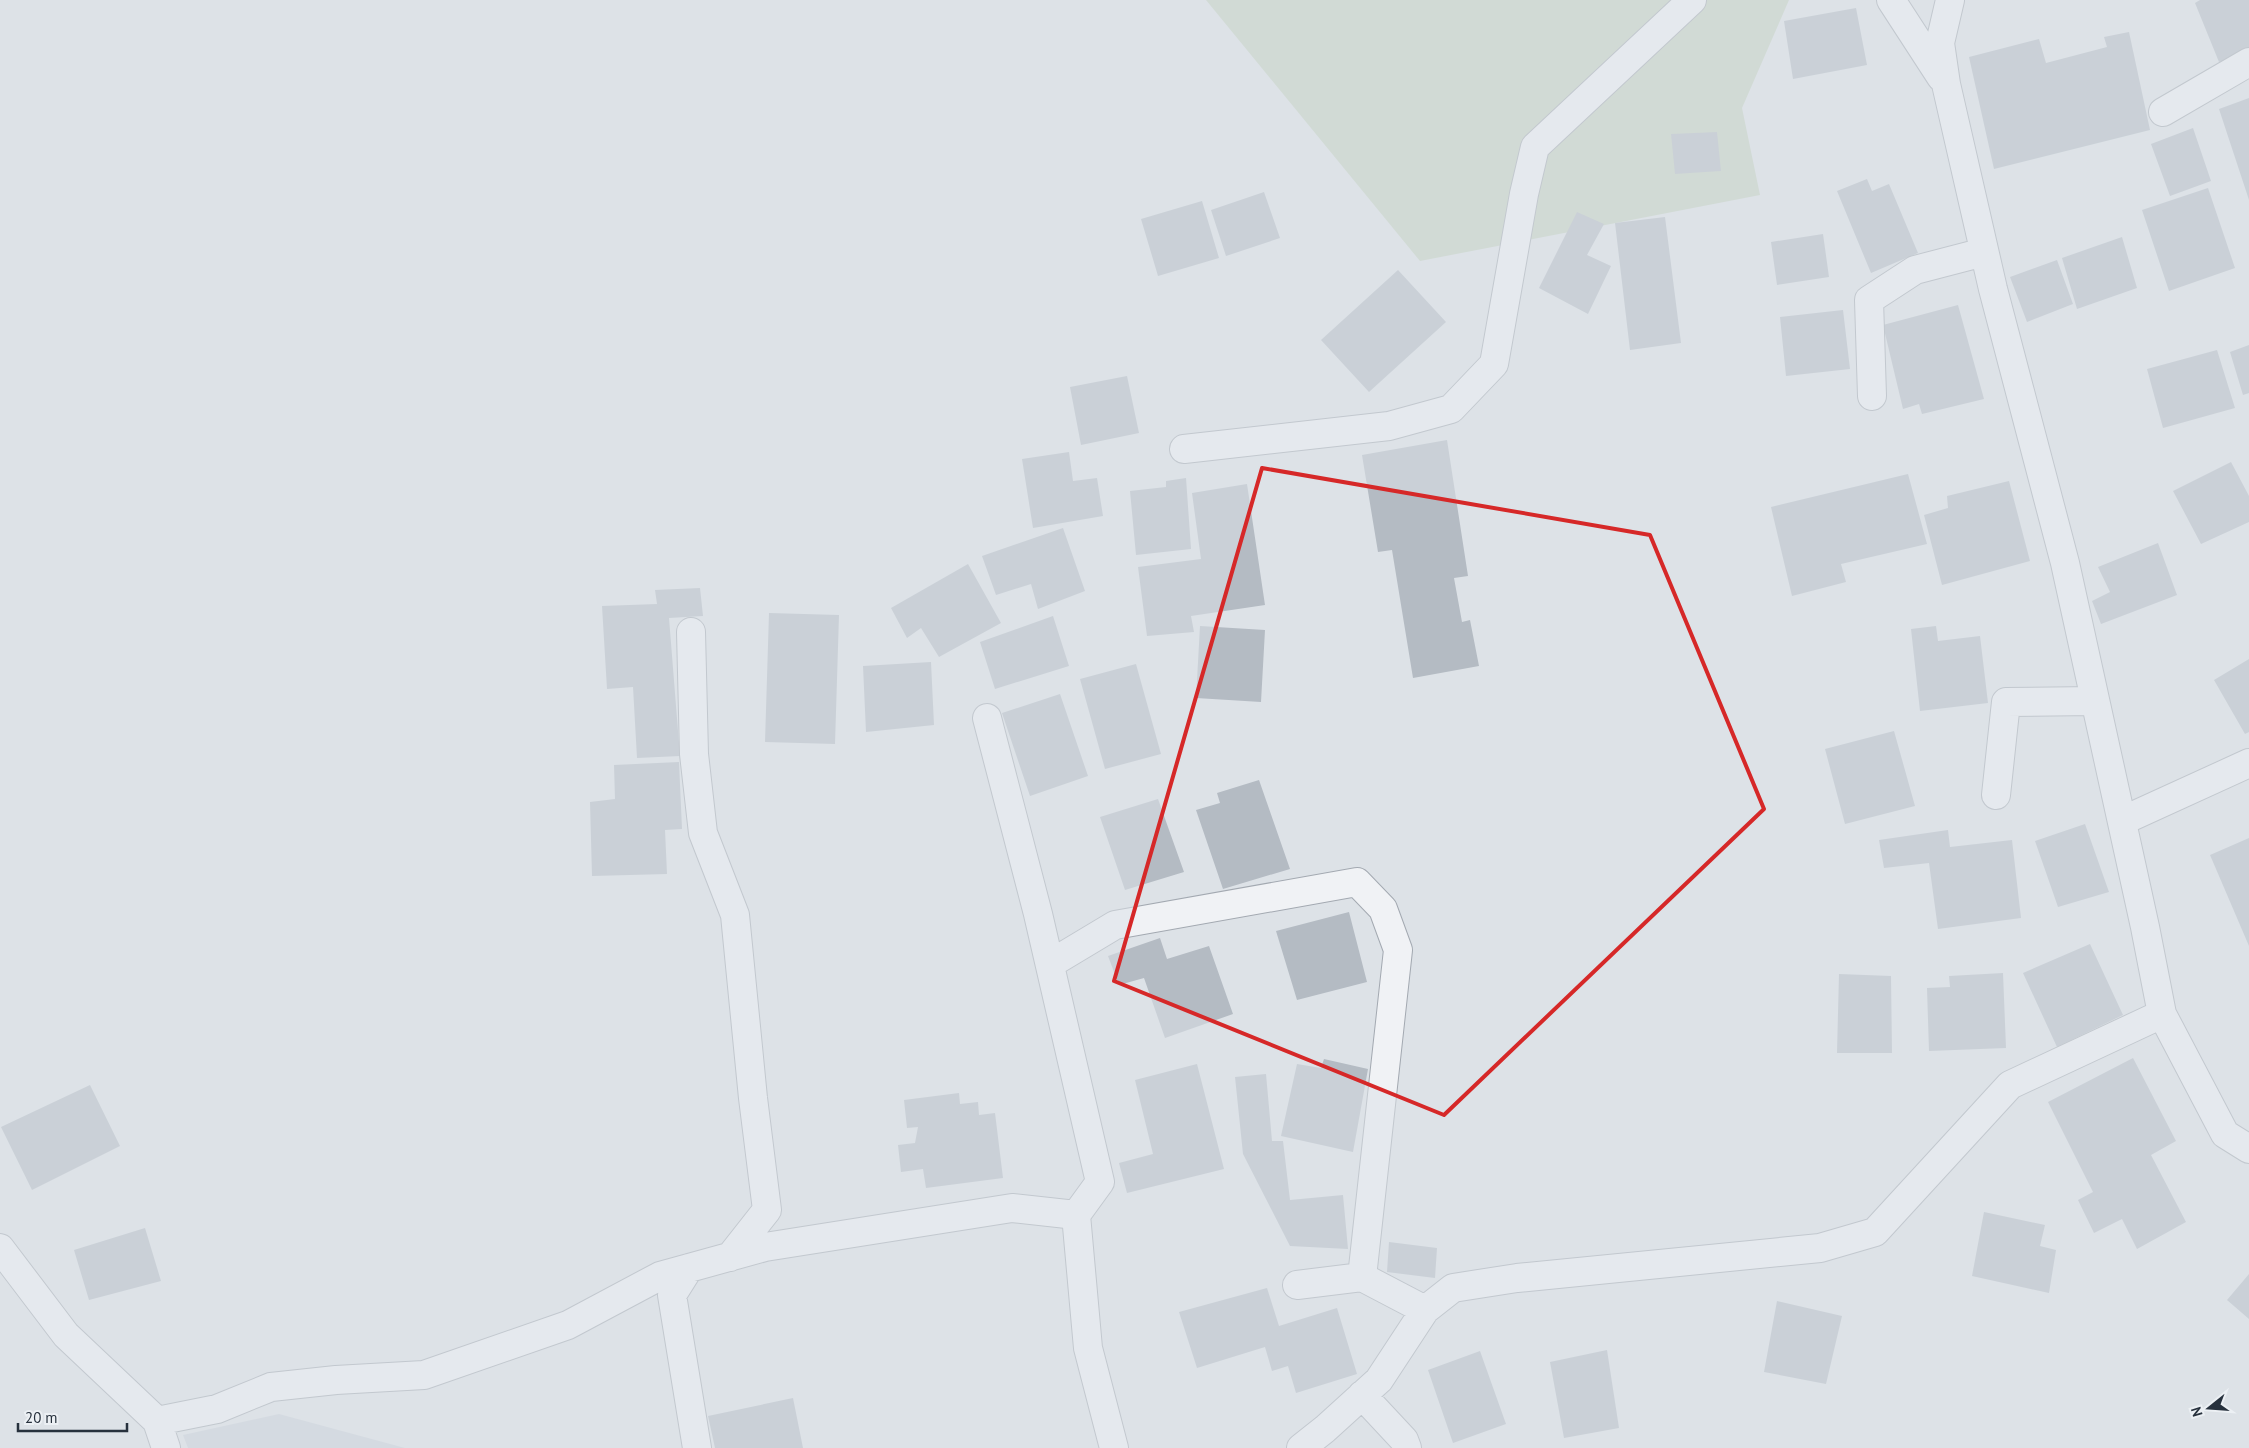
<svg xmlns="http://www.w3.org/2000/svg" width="2249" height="1448" viewBox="0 0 2249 1448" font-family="'PT Sans',sans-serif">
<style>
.built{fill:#cbd1d9}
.green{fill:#c4d1be}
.building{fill:#b4bbc3}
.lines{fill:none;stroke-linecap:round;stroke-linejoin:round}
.minor-casing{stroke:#a3a9b1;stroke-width:30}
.minor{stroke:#f0f2f5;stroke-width:28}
.marked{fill:none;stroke:#d62828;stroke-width:4;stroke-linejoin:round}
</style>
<rect width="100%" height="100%" fill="#dde2e7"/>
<path class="built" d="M279,1414L405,1448H188L183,1435Z"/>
<path class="green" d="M1206,0H1789L1742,108L1760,195L1420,261Z"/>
<path class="building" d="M2200,0H2249V51L2219,62L2195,3Z
M1856,8L1867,65L1793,79L1784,21Z
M2129,32L2150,130L1994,169L1969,57L2039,39L2046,63L2107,47L2104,37Z
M2249,98V200L2219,109Z
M2193,128L2211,181L2170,196L2151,144Z
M1717,132L1721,171L1675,174L1671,134Z
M1867,179L1872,191L1889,184L1918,253L1871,273L1837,191Z
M2208,188L2235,268L2169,291L2142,210Z
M1264,192L1280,238L1226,256L1211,210Z
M1202,201L1219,258L1158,276L1141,219Z
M1577,212L1604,224L1587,255L1611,266L1588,314L1539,288Z
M1665,217L1681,343L1630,350L1615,223Z
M1823,234L1829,277L1777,285L1771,242Z
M2122,237L2137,288L2077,309L2062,258Z
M2057,260L2073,304L2027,322L2010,277Z
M1398,270L1446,322L1369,392L1321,340Z
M1958,305L1984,399L1922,414L1919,404L1903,409L1883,325Z
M1843,310L1850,369L1786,376L1780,317Z
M2249,345V393L2243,395L2230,352Z
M2217,350L2235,408L2163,428L2147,369Z
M1127,376L1139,433L1081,445L1070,387Z
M1447,440L1468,576L1454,578L1462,622L1470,620L1479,666L1413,678L1392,550L1378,552L1362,455Z
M1069,452L1073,481L1097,478L1103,516L1033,528L1022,459Z
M2231,462L2249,496V522L2201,544L2173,491Z
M1908,474L1927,544L1841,564L1846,582L1792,596L1771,507Z
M1186,478L1191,549L1136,555L1130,491L1166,487V481Z
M2009,481L2030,561L1942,585L1924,515L1948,508L1947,496Z
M1247,484L1265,605L1191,616L1194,632L1147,636L1138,567L1201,559L1192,493Z
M1063,528L1085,591L1038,609L1031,584L996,595L982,556Z
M2158,543L2177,595L2101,624L2092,601L2110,592L2098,567Z
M968,564L1001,623L939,657L921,628L907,638L891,608Z
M700,588L703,616L669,618L680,756L637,758L633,687L607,689L602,606L657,604L655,590Z
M769,613L839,615L835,744L765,742Z
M1053,616L1069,666L995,689L980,642Z
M1200,626L1265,630L1261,702L1196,698Z
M1936,626L1938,641L1980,636L1988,703L1920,711L1911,629Z
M2249,659V732L2245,734L2214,680Z
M931,662L934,725L866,732L863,666Z
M1136,664L1161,754L1105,769L1080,679Z
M1060,694L1088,776L1030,796L1002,713Z
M1894,731L1915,806L1845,824L1825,749Z
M679,762L682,829L665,830L667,874L592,876L590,802L615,799L614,765Z
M1259,780L1290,869L1223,889L1196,810L1220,803L1217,793Z
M1158,799L1184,872L1125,890L1100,817Z
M2085,824L2109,892L2058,907L2035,841Z
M1948,830L1950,847L2012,840L2021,918L1938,929L1929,863L1884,868L1879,840Z
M2249,838V946L2210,855Z
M1349,912L1367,982L1297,1000L1276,931Z
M1160,938L1167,959L1209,946L1233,1014L1165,1038L1144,978L1119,985L1108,956Z
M2090,944L2123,1015L2057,1047L2023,973Z
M2003,973L2006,1048L1929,1051L1927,988L1950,987L1949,976Z
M1839,974L1891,976L1892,1053H1837Z
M2133,1058L2176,1141L2151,1155L2186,1222L2137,1249L2122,1219L2094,1233L2078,1200L2093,1192L2048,1102Z
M1324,1059L1368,1069L1353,1152L1281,1136L1297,1064L1321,1068Z
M1197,1064L1224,1169L1127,1193L1119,1163L1153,1154L1135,1080Z
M1266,1074L1272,1141H1283L1290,1200L1343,1195L1348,1249L1290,1246L1243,1154L1235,1077Z
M90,1085L120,1146L32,1190L1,1127Z
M959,1093L960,1104L978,1102L979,1115L995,1113L1003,1178L926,1188L923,1169L901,1172L898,1145L915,1143L918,1127L907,1128L904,1100Z
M1984,1212L2045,1225L2040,1246L2056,1250L2049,1293L1972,1276Z
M145,1228L161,1281L89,1300L74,1250Z
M1389,1242L1437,1248L1435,1278L1387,1272Z
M2249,1274V1319L2227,1300Z
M1267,1288L1279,1326L1337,1308L1357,1374L1296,1393L1288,1366L1272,1371L1265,1347L1197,1368L1179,1312Z
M1777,1301L1842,1316L1826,1384L1764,1372Z
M1607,1350L1619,1428L1564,1438L1550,1362Z
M1480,1351L1506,1424L1453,1443L1428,1370Z
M793,1398L803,1448H715L708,1416Z"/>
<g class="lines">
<defs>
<path id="minor" d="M1891,0L1941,77
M1950,0L1940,43L1946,84L1993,289L2065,563L2145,927L2162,1014L2225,1134L2249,1149
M2163,112L2249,62
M1872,396L1869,300L1915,270L1984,252
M1184,449L1389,426L1451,409L1494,364L1524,194L1535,147L1692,0
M691,632L694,754L703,833L735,915L753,1098L767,1210L730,1257
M987,718L1038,914L1100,1182L1076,1215L1088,1348L1114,1448
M1996,795L2006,702L2095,701
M2122,821L2249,763
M1050,964L1115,925L1357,882L1383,909L1398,950L1362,1277
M0,1248L66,1335L157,1421L166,1448
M689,1268L672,1295L697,1448
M1297,1285L1362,1277L1425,1310
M1362,1395L1404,1440L1407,1448
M157,1421L217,1409L271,1387L336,1380L424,1375L568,1325L660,1276L765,1247L1012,1208L1076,1215
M1301,1448L1325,1429L1379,1380L1425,1310L1453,1288L1517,1278L1820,1248L1875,1232L2010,1085L2162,1014"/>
</defs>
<use href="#minor" class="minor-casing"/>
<use href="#minor" class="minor"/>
</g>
<path d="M0 0H2249V1448H0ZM1262,468L1650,535L1764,809L1444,1115L1114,981Z" fill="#dde2e7" fill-opacity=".55" fill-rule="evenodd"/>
<path class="marked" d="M1262,468L1650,535L1764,809L1444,1115L1114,981Z"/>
<g transform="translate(2209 1408) rotate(253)" stroke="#ecf0f4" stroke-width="4" paint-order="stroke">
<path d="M0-4L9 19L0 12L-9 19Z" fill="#27313d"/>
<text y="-8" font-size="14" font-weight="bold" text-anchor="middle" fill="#27313d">N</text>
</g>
<path d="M18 1423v8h109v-8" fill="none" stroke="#27313d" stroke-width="2.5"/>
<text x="25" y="1423" font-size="15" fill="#27313d" stroke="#ecf0f4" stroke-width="4" paint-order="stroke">20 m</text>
</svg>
